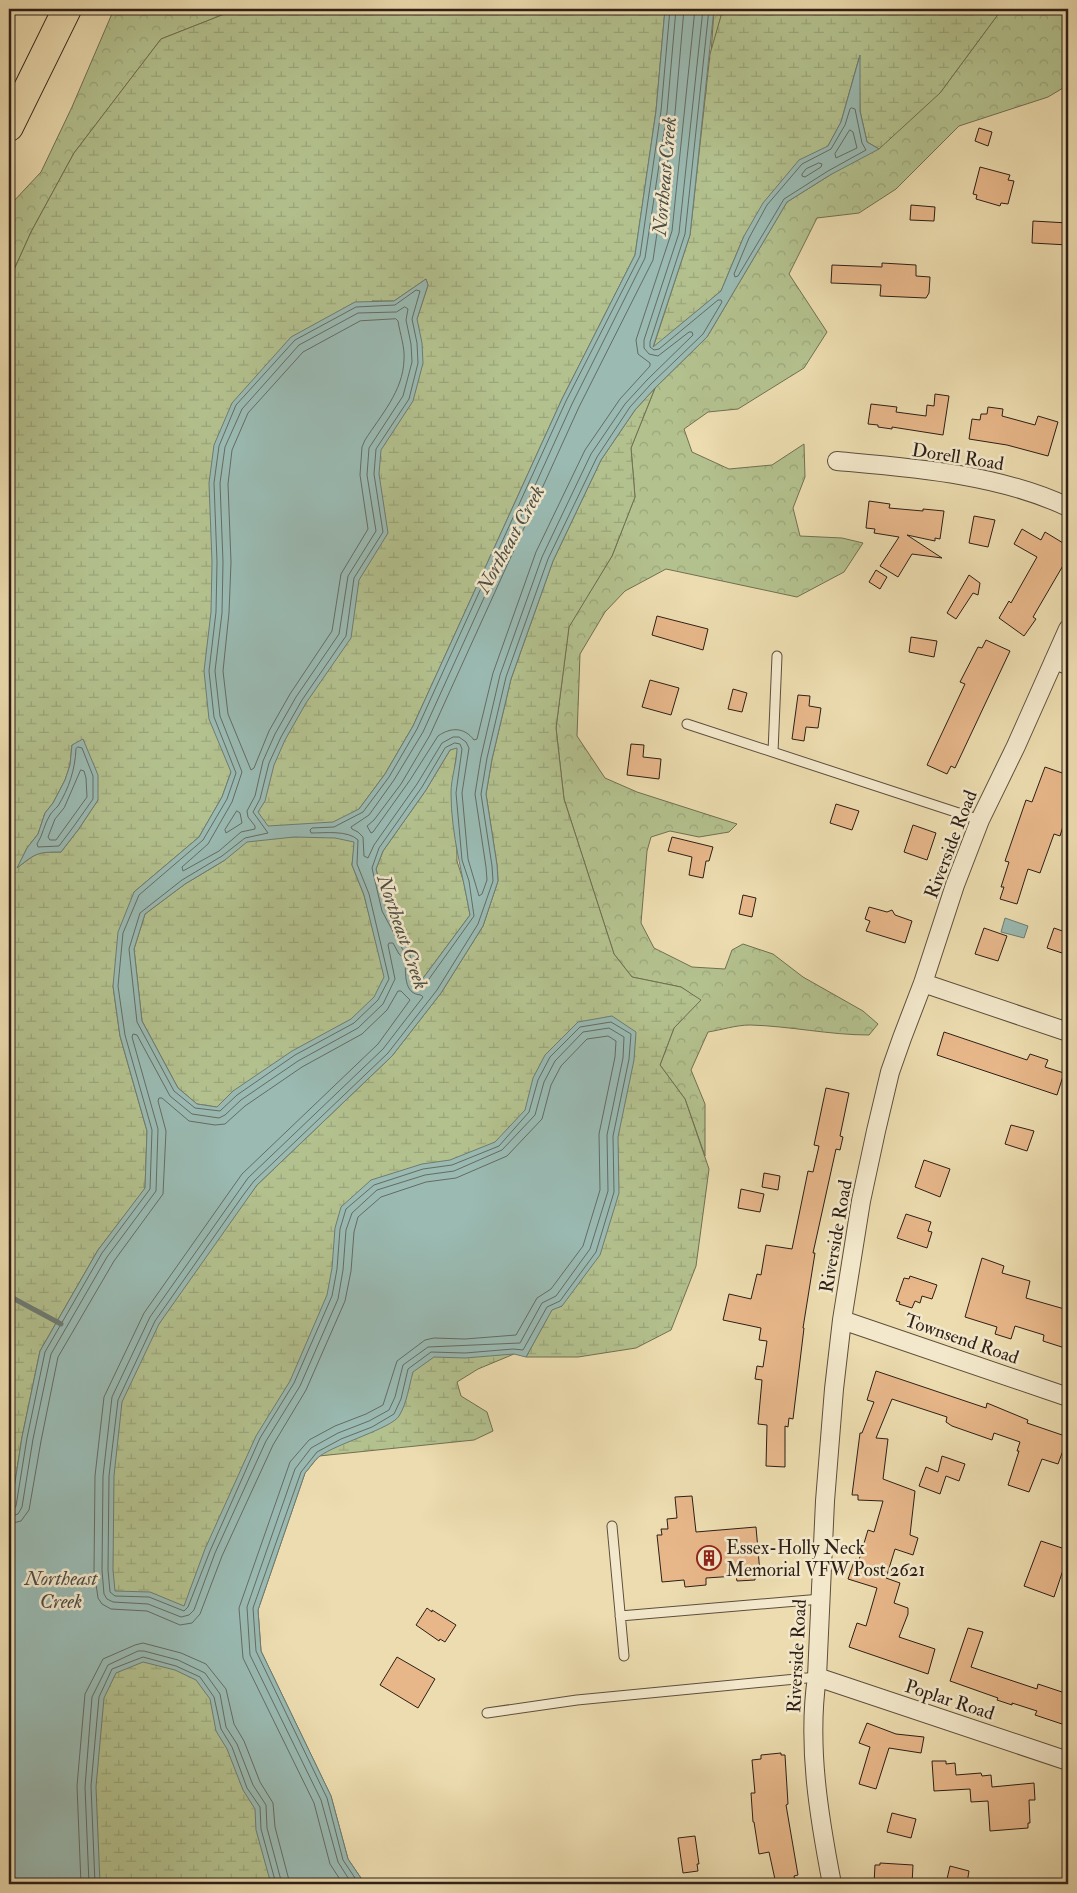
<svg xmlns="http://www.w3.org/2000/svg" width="1077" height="1893" viewBox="0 0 1077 1893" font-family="'IM FELL Double Pica',serif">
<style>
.forest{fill:url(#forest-crowns);stroke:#707052}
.wetland{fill:url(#wetland-marsh);stroke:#707052;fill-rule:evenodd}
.water{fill:#9abab2;stroke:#6e7c74;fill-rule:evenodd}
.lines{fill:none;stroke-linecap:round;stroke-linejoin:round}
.shore{stroke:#646c64;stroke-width:1}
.stream{stroke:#6e7c74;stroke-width:5}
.building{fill:#e7b78a;stroke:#2d1f17}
.service-casing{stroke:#5d4e3d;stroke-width:11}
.minor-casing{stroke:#5d4e3d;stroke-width:20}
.motorway-casing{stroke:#2d1f17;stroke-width:30}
.service{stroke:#f3e8cb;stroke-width:9}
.minor{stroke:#f3e8cb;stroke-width:18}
.motorway{stroke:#ecdcaf;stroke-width:28}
.labels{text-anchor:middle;stroke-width:5;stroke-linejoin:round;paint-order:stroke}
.street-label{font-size:19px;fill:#2d1f17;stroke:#f3e8cb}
.poi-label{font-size:19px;fill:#2d1f17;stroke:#f3e8cb;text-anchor:start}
.water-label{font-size:20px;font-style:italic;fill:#4e4e46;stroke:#f3e8cb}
</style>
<defs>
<pattern id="forest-crowns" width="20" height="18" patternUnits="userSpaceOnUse" patternTransform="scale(1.25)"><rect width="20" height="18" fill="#b3c18e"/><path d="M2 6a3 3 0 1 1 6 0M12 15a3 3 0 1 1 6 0" fill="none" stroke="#9aa57a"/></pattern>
<pattern id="wetland-marsh" width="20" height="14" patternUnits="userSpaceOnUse" patternTransform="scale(1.25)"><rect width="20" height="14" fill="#b3c18e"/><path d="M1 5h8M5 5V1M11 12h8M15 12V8" fill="none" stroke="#9aa57a"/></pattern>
</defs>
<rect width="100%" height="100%" fill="#ecdcaf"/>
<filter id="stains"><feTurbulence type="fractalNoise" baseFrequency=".004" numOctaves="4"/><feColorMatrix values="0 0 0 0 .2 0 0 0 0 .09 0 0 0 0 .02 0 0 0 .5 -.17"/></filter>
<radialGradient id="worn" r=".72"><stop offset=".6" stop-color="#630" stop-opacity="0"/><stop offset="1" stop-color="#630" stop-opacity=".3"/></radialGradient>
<path class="forest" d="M114,9H229L222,15L161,39L74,153L31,232L9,281V210L12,203L41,172L72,107Z
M714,9H723L711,54Z
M1002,9H1068V85L1048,97L959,126L896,189L859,213L817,218L789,274L827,332L804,368L738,409L708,412L684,429L692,452L729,469L772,465L804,444L805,477L793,508L800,536L842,538L863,543L844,572L797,597L666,569L625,591L605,612L580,654L577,736L605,778L637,792L737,824L729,832L699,837L670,831L651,837L647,851L641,923L654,948L692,967L725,969L732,950L743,944L773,954L803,977L863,1011L878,1024L869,1035C829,1035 790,1026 750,1025C736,1025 721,1030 708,1032L691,1070L705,1104V1156L685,1099L660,1065L674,1028L700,1000L681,987L632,977L614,954L564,799L556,728L569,626L612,556L635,497L631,448L655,388L707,337L787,202L830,175L940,93Z"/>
<path class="wetland" d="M229,9H665L656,111L635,255L562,399L413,726L385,774L359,809L352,865L364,895L385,977L384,1004L183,1159L216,1107L197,1104L178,1088L142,1021L134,949L145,914L185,884L225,860L231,772L222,797L199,837L134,892L113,986L120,1036L147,1131L145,1189L98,1250L40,1351L22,1437L11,1508L9,1533V281L31,232L74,153L161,39L222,15ZM426,279L428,285L417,319L372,301H394ZM72,745L98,800L78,830L61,852C34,852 38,853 18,867L27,848L38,834L45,813L53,803L65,780L70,765Z
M723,9H1002L940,93L879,149L867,142L860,111L859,58L841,122L828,146L744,236L721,291L653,348L690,235L710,54Z
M655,388L631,448L635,497L612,556L569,627L556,728L564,799L614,954L632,977L681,987L701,1000L674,1028L660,1065L685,1099L709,1169L696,1266L671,1330L636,1348L578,1357H526L552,1309L562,1306L539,1295L529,1341L514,1354L478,1369L457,1382L461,1396L487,1412L493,1431L474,1440L319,1456L305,1473L258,1610L261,1651L331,1796L348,1859L365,1884H344L312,1787L254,1668L244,1634L234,1543L250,1504L283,1436L279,1424L268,1439L226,1532L206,1609L232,1630V1655L283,1753L316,1836L327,1884H91L74,1838L69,1784L72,1628L85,1490L105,1422L122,1350L143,1330L159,1324L165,1314L122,1328L148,1265L160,1246L208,1225L248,1197L257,1185L392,1056L441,993L483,926L498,881L497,865L486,794L492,759L511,679L553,561L601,460L635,410ZM106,1613L198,1656L218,1670C189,1674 128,1635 105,1617Z
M458,747L455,765L457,861L464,883L470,915L418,985L408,947L386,909L376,869L383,851L426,790L450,750Z"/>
<path class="water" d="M665,9H714L690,235L653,347L721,291L744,236L763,203L799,160L828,146L841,122L860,55V111L867,142L879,149L830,175L787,202L707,337L655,388L635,410L601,460L553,561L511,679L492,759L486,794L497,865L498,881L483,926L441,993L392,1056L257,1185L159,1324L122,1402L114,1476L113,1570L115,1591L150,1592L184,1606L205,1549L256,1436L290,1381L327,1295L332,1268L335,1228L341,1207L371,1180L422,1164L450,1160L495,1142L525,1110L533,1078L545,1055L578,1022L612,1016L636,1032L634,1060L618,1137L619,1193L600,1255L562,1306L552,1310L526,1357L514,1354L465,1358L434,1357L413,1372C409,1386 407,1403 399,1416C392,1428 336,1444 320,1456C314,1460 310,1468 305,1473L258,1610L261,1651L331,1796L348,1859L365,1884H271L256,1830L255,1809L243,1790L227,1749L216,1731L210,1699L196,1680L175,1670L143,1662L116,1673L104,1698L96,1787L100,1884H9V1533L11,1508L22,1437L40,1351L98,1250L145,1188L147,1131L120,1036L113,986L118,932L134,892L199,837L222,797L231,772L209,719L204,671L211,612L212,562L209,483L214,445L232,403L291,337L355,302L394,301L426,279L428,285L417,319L422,343L423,363L413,401L381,450L379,474L388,533L359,580L351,638L306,703L285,740L274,765L265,801L258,812L268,826L333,822L359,809L385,774L413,726L562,399L635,255L656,111ZM457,748C457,762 451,778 451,793C451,835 463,875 470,915L418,985L415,950L408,947L386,909L376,869L383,851L426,790L450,750ZM294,837L335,838L354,842L352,865L364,895L384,977L374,997L351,1019L292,1051L233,1091L217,1107L197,1104L178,1088L142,1021L134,949L145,914L185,884L225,860L247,842Z
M83,739L98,775V800L78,830L61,852C37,852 36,853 17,868L27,848L38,834L45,813L53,803L65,780L70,765L72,745Z
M1005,918L1028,926L1024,938L1001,932Z"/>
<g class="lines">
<path class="shore" d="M676,9L667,112L645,258L572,404L423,732L394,780L369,815L351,827L352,829L358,832L363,837L364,856L368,858L374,845L417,784L442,743L453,737H459L466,742L469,748L462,793L468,859L479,896L482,894L487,880L486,867L475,794L481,757L500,675L542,557L591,454L625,404L647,380L693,335L692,332H689L658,356L649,354L644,348V340L679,233L703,9
M684,9L675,113L653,260L579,407L430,735L401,784L374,820L367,826L371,833L373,832L410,780L438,736C451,727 464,727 474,740L477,739L493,673L536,552L585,450L620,399L650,366V363L638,354L636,340L672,231L695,9
M852,108L855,109L862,143L866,150L828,171L784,199L738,276L735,277L734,274L749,238L767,205L802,164L831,149L845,125L850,109Z
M850,130L853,132L857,148L836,158L835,154Z
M819,163L822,164L821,167L805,177L802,176V174L806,169Z
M405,307L408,309L406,320L411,344L412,362L403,396L369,448L367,475L376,531L348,576L339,634L296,697L275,734L263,761L255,796L247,811L248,817L255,826V829L241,832L219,851L183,871L182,867L208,844L232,802L242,772L220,716L215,671L222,613L223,562L220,483L225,447L242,409L299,345L358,313L396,312Z
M396,319L398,321C400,334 405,347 404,360C403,391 381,415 365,440L362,447L360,475L368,529L341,574L332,631L290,694L269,731L254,768L251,770L228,714L223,671L229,613L231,562L228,484L232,450L248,413L303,352L360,321Z
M455,743L460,744L462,749L456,793L462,860L469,881L474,916L424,986L418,988L413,983L410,954L403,950L382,911L372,868L379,848L422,787L445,748Z
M78,747L82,748L93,776V799L74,826L59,846L38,847L37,844C43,835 44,824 50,815C52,812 55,809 58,806C69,788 75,770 76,749Z
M81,770L84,771L86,778L87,797L56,840H50L48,837L55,819L64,808Z
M237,811L240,813L242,823L226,833L225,830Z
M9,1510H13L16,1506L27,1438L45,1352L102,1253L150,1189L152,1130L125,1035L118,986L123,933L139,895L203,840L227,799L236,773L214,717L209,671L216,612L217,562L214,483L219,446L236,405L295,340L356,307L395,305L416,290L420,291L412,319L417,343L418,363L409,399L376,449L374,474L383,532L354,578L346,636L302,700L281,737L269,763L260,799L253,812L268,833L245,838L222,856L182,880L140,913L129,949L137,1022L174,1091L195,1108L220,1111L237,1095L295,1055L354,1023L378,1000L389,979L369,894L357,864L358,840C348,830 325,833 311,833L310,830L312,828L334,827L363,812L389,777L417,729L566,401L640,256L661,111L670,9
M9,1517L18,1514L22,1507L33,1439L51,1354L107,1257L156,1191L158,1129L132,1037L133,1034L137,1035L170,1096L192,1114L219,1118L225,1115L241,1100L298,1061L358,1028L383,1004L395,979L388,945L389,943H393L399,954L405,959C406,973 403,994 421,995L423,997L383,1049L248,1178L150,1317L112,1397L103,1476L102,1570L104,1594L107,1599L113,1602L148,1604L181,1617L189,1615L194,1610L215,1553L266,1441L300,1386L338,1299L343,1270L346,1230L352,1213L377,1190L425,1175L454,1171L502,1150L535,1115L544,1082L555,1061L583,1032L609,1028L624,1037L623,1058L607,1135L608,1191L590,1249L556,1296L542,1303L520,1343L428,1347L403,1365L395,1397L389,1410L369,1421L338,1433L311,1448L295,1469L247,1607L250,1655L321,1800L338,1862L352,1884
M9,1524L21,1521L29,1510L41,1441L58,1357L114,1261L163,1194L166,1131L158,1101L159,1098H162L189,1121L215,1125L225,1124L245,1106L302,1067L362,1034L387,1010L398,991H401L410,1000L378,1044L242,1174L144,1313L104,1397L95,1476L94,1570L98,1598L102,1604L111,1609L147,1611L180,1625L192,1623L200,1614L222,1556L273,1445L306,1390L345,1301L351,1271L354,1232L358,1217L381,1197L426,1182L456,1178L507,1156L542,1119L551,1085L561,1066L587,1039L608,1036L616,1041L615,1057L599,1134L600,1190L583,1246L551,1289L537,1298L516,1335L465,1339L434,1338L425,1340L397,1361L383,1405L366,1414L335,1426L309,1440L290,1462L239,1608L243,1658L314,1803L330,1864L343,1884
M81,1884L77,1786L85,1694L103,1659L135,1645L143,1643L181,1653L206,1664L226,1689L234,1724L244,1741L260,1782L273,1803L275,1827L290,1884
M89,1884L85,1787L92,1697L108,1665L138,1651H144L178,1660L205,1673L220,1694L226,1727L237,1744L253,1785L266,1805L267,1828L282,1884
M95,1884L91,1786L99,1697L112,1669L143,1657L176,1666L200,1677L214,1697L221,1729L232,1747L247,1788L260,1807L261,1829L276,1884
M359,1884L343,1860L327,1798L256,1651L253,1608L301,1472L317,1452L341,1439L372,1427L394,1414L401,1399L408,1369L431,1352L465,1353L513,1349L523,1350L547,1307L560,1301L596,1252L614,1192L613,1136L629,1059L631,1034L611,1022L580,1027L550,1057L538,1080L529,1112L499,1146L452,1165L423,1169L374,1185L346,1209L340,1229L337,1269L332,1296L294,1383L260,1438L210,1551L188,1607L184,1611L149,1597L115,1596L110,1592L108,1570L109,1476L118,1400L155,1321L244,1194L254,1181L388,1053L437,990L478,924L493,881L492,866L481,794L487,758L506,677L548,559L597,457L630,407L651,384L703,334L722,302L721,300H718L659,349L654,350L650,347V342L685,234L709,9"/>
<path class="stream" d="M9,1296L61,1324"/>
</g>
<path class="building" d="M979,128L992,132L988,146L975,141Z
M980,167L1010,175L1008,180L1014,181L1008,204L1001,203L1000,206L976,199L977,195L973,194Z
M911,205L935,207L934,221L910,220Z
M1033,221L1068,223V245L1032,243Z
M882,263L916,265V276L930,277L929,293L926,298L880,296L881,285L831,283L832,265L882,267Z
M935,394L949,396L943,435L892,427V429L878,427V425L868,424L871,404L897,407L896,412L926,416L927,405L934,406Z
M988,407L1003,409L1002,416L1035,425L1038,416L1058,422L1048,456L1007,445L969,439L972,419L980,420L981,414H987Z
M869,501L890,504L889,508L923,511V509L944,511L940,539L935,538V541L907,535L942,558L912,554L898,577L880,566L899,537L874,533L875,529L866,528Z
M974,516L995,520L988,547L969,543Z
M1022,529L1041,540L1045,532L1068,546V557L1033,617L1036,619L1024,636L999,618L1009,601L1011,603L1037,557L1014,544Z
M876,570L887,577L880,589L869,582Z
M969,575L980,583L978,595L973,593L956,619L947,613Z
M657,616L708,629L703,650L652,635Z
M911,637L937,641L934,657L909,652Z
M986,640L1010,651L955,768L951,766L947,774L927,765L965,684L960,682L978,647L982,648Z
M650,680L679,688L671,715L642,707Z
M733,689L747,693L742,712L728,709Z
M798,695L810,696L809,706L821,708L818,728L806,727L804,741L792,739Z
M631,744L644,745L643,757L661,759L659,779L627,775Z
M1045,767L1068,775V810L1060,836L1054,834L1040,873L1028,869L1017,904L1000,899L1004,887H1001L1009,862L1005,861L1026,800L1032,802Z
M836,804L859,811L852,830L830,823Z
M913,825L936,833L927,860L904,852Z
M672,837L713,847L709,861H706L703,878L689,875L692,857L668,851Z
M743,895L756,898L752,917L739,914Z
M869,907L887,912L892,910L895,915L912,921L905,943L866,931L870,921L865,919Z
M984,928L1007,936L998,961L975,954Z
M1054,928L1068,933V955L1047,948Z
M944,1032L1027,1060L1030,1054L1048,1060L1045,1067L1064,1073L1057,1095L937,1055Z
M826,1088L849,1093L840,1136L843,1137L840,1150L836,1149L834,1158L813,1253H815L803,1328H804L793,1419L789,1418L788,1427L785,1426V1467L766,1466L767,1425L758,1424L762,1380L755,1379L757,1366L763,1367L767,1341L759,1340L761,1328L723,1320L729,1294L751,1299L757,1274L761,1275L766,1245L792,1249L808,1171L813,1172L819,1146L814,1145Z
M1011,1125L1034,1131L1027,1151L1005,1144Z
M924,1160L950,1169L940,1197L915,1187Z
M764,1173L780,1176L778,1190L762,1187Z
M741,1189L764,1194L760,1212L738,1208Z
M906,1214L931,1222L928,1231L932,1232L927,1248L897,1238Z
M982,1258L1004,1266L1002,1273L1030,1281L1026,1298L1068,1310V1349L1043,1341L1044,1335L1015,1326L1011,1339L995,1334L997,1327L965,1317Z
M910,1276L937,1285L932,1299L922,1296L920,1303L915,1301L912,1308L899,1304L900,1302L896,1301L904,1278L909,1279Z
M876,1371L986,1408L987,1403L1028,1420L1027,1423L1068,1437L1058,1464L1042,1459L1029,1492L1008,1485L1019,1451H1017L1020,1442L994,1433L992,1440L952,1426L946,1422L947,1417L892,1399L876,1438L888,1439L883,1479L915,1491L910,1535L918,1538L913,1555L895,1549L886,1578L900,1583L894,1603L908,1608V1614L899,1637L935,1649L928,1674L849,1647L857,1623L866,1626L877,1588L848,1579L855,1559L859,1560L868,1530L874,1532L883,1501L858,1500V1495H852L860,1433H862L874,1402L867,1400Z
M942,1456L965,1464L959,1481L946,1476L940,1494L919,1486L926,1467L938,1472Z
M692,1496L696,1532L756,1527L760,1573L755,1574V1580L737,1581L736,1576L706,1578V1585L685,1587L684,1580L662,1582L657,1535H662L661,1529H668L667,1519L677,1518L675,1497Z
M1041,1541L1068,1550V1555L1054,1597L1024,1586Z
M427,1608L432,1612V1610L456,1625L445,1642L440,1639L439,1641L416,1625Z
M968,1628L983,1632L971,1667L1037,1689L1038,1684L1068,1694V1726L1035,1715L1037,1711L1012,1703V1705L997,1700L998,1698L950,1681Z
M397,1657L435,1679L418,1708L380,1685Z
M867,1723L896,1734L924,1737L921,1753L889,1748L876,1789L859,1784L870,1747L859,1743Z
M781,1753V1755H785L788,1804L786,1805L798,1875L794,1876L796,1884H776L769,1852L759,1854L754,1822H753L751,1793H755L752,1760L761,1759V1755Z
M932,1761H946V1764L955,1763L956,1775L981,1773L982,1776L991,1775L992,1787L1034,1783L1035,1800H1029L1030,1823H1028V1828L990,1831L988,1801L971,1802L970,1789L934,1791Z
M892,1813L916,1819L911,1838L887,1832Z
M695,1836L699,1864H697L698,1871L683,1873L678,1838Z
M880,1863L913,1865L912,1884H874L875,1865H880Z
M950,1866L969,1871L967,1883L947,1879Z"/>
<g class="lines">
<defs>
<path id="service" d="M687,724L980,820
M773,752L777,656
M612,1526L624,1656
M620,1616L821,1599
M487,1713L577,1700L817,1677"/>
<path id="minor" d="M837,461C914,468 998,474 1068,507
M1054,660L1068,665
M923,983L1068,1032
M842,1320L1068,1397
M817,1677L1068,1761
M832,1884C819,1817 807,1745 817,1677L825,1501L834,1389L842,1320L861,1201L876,1131L890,1072L902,1038L923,983L955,885L980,820L1016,746L1068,629"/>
<path id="motorway" d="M9,127L67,9"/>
</defs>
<use href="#service" class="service-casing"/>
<use href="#minor" class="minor-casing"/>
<use href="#motorway" class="motorway-casing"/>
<use href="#service" class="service"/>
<use href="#minor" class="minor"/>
<use href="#motorway" class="motorway"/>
</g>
<defs>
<symbol id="building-ring" viewBox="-11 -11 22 22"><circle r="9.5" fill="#f3e8cb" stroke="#8f2418" stroke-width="1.5"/><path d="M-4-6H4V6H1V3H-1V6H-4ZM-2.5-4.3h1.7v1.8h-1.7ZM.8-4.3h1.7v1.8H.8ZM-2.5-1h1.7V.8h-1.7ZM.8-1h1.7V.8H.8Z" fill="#8f2418"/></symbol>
</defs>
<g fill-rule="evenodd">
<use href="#building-ring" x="695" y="1544" width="28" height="28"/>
</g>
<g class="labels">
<g class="street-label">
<text transform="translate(958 456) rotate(9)" y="7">Dorell Road</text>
<text transform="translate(950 844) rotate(-69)" y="7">Riverside Road</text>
<text transform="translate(835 1236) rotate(-80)" y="7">Riverside Road</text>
<text transform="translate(962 1338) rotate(19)" y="7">Townsend Road</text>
<text transform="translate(796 1656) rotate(-87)" y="7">Riverside Road</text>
<text transform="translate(950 1699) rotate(18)" y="7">Poplar Road</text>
</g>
<g class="poi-label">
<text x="726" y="1554">Essex-Holly Neck<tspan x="726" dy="22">Memorial VFW Post 2621</tspan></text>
</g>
<g class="water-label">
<text transform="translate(664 176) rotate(-85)" y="7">Northeast Creek</text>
<text transform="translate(510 539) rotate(-61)" y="7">Northeast Creek</text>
<text transform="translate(403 932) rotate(71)" y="7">Northeast Creek</text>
<text x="61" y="1585">Northeast<tspan x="61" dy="23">Creek</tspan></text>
</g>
</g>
<rect width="1077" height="1893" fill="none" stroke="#ecdcaf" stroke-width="30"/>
<rect x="10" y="10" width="1057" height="1873" fill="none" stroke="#2d1f17" stroke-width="2.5"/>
<rect x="15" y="15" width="1047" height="1863" fill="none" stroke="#2d1f17"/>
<rect width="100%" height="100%" filter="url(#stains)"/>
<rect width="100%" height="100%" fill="url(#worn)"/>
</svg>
